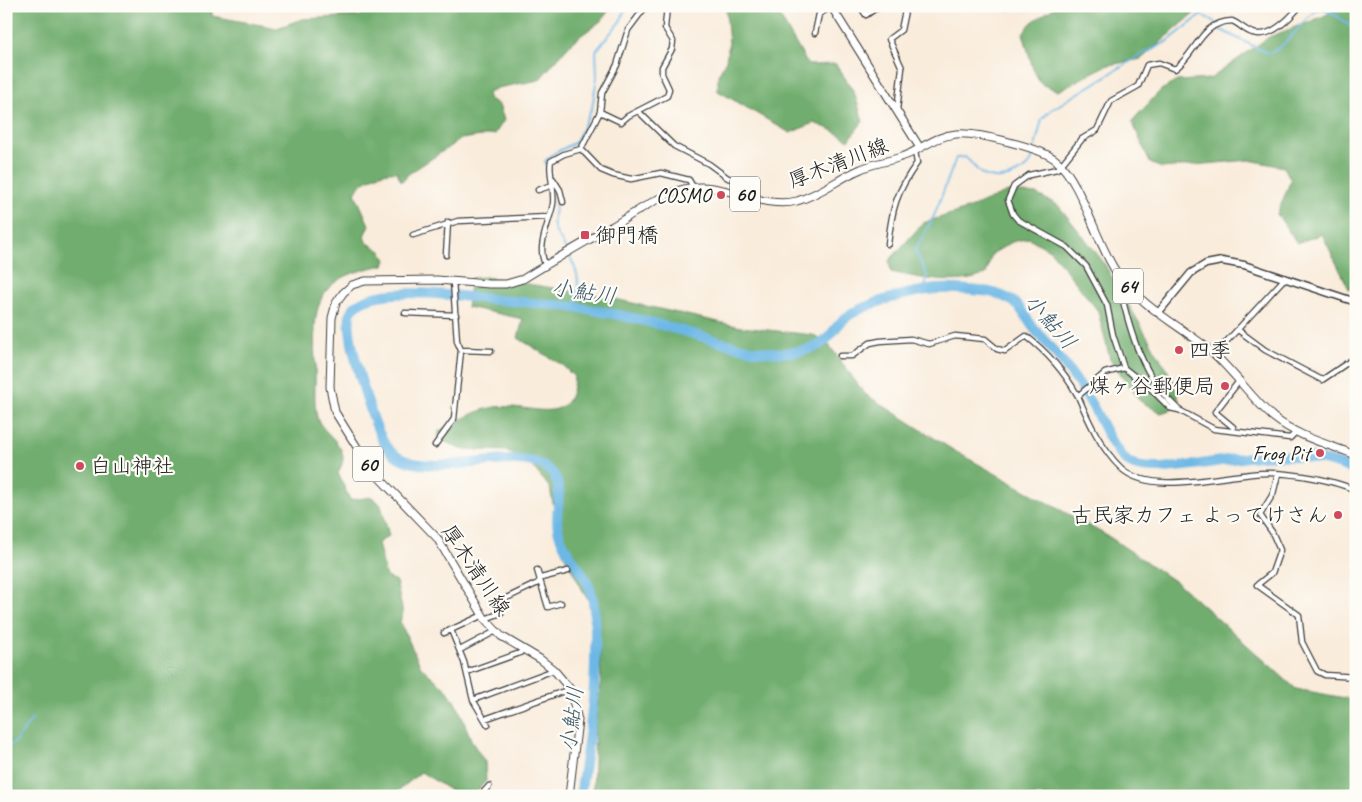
<svg xmlns="http://www.w3.org/2000/svg" width="1362" height="802" viewBox="0 0 1362 802" font-family="Caveat,'Klee One',sans-serif">
<style>
.forest{fill:#71ad6e;stroke:#466445}
.lines{fill:none;stroke-linecap:round;stroke-linejoin:round}
.stream{stroke:#6cb7e5;stroke-width:2}
.river{stroke:#6cb7e5;stroke-width:10}
.street-casing{stroke:#3d3b39;stroke-width:7}
.secondary-casing{stroke:#3d3b39;stroke-width:9}
.primary-casing{stroke:#3d3b39;stroke-width:9}
.street{stroke:#fff;stroke-width:4.5}
.secondary{stroke:#fff;stroke-width:6}
.primary{stroke:#fff;stroke-width:7}
.poi-dot{fill:#d1495b;stroke:#fdfcf7;stroke-width:2}
.labels{text-anchor:middle;stroke-width:4.5;stroke-linejoin:round;paint-order:stroke}
.shield{fill:#fdfcf7;stroke:#605f5e;stroke-width:1}
.shield-label{font-size:20px;font-weight:bold;fill:#1c1c1c}
.street-label{font-size:21px;fill:#1c1c1c;stroke:#fdfcf7}
.poi-label{font-size:21px;fill:#1c1c1c;stroke:#fdfcf7;text-anchor:end}
.water-label{font-size:22px;font-style:italic;fill:#3c5a6c;stroke:#fdfcf7}
</style>
<rect width="100%" height="100%" fill="#fdfcf7"/>
<filter id="ink" filterUnits="userSpaceOnUse"><feTurbulence type="fractalNoise" baseFrequency=".02" numOctaves="2"/><feDisplacementMap in="SourceGraphic" scale="10" xChannelSelector="R" yChannelSelector="G"/><feConvolveMatrix kernelMatrix="1 2 1 2 8 2 1 2 1" color-interpolation-filters="sRGB"/></filter>
<filter id="wash" filterUnits="userSpaceOnUse"><feTurbulence type="fractalNoise" baseFrequency=".0096" numOctaves="4" result="noise"/><feDisplacementMap in="SourceGraphic" scale="20" xChannelSelector="R" yChannelSelector="G"/><feGaussianBlur stdDeviation="1.12" result="paint"/><feColorMatrix in="noise" values="0 0 0 0 0 0 0 0 0 0 0 0 0 0 0 0 0 1.4 0 .05"/><feComposite in="paint" operator="in"/></filter>
<g filter="url(#wash)">
<rect width="100%" height="100%" fill="#f9ecdb"/>
<path class="forest" d="M6,6H217L212,9V16L277,28L302,19L360,16L376,6H612L601,21L572,42L539,80L497,88L488,93V98L499,105L504,120L495,134L461,139L407,175L405,179L401,181L397,172C383,170 361,180 355,193L369,225L364,236L366,242L381,251L386,260L384,265C316,278 313,300 315,364C316,380 313,401 317,417C321,432 343,441 343,459C343,463 340,469 338,473L350,500L372,497L381,505L389,536L378,543L386,577L396,581L403,613L400,622L421,667L448,691L459,709L472,742L485,762L486,781L476,792H453L421,772L397,792L399,796H6Z
M730,6H774L808,65L836,64L854,92L863,121L849,140L832,130L814,123L790,133L718,91V75L726,60L729,44L726,10Z
M1057,6H1207L1197,11L1141,59L1105,66L1058,91L1041,84L1033,69L1023,33L1032,22Z
M1340,6H1356V287L1349,289L1322,234L1297,243L1277,214L1291,180L1284,167L1249,160L1162,168L1150,163L1132,121L1161,90L1177,81L1210,79L1269,37L1324,16Z
M1008,192L1036,194L1058,205L1102,260L1173,380L1180,403L1173,409L1161,413L1140,401L1110,359L1098,311L1051,251L1029,238L1012,242L992,254L986,274C958,287 920,278 891,272L889,261L923,223L967,209Z
M486,277L601,296L741,327L813,335L829,345L865,394L953,450L1111,538L1180,585L1296,689L1356,700V796H593L595,725L601,679L598,619L562,551L550,488L532,466L508,451L460,449L438,438L439,431C456,422 477,409 496,407C531,403 571,430 574,377L562,365L518,338L523,319L467,307L471,278Z"/>
<g class="lines">
<path class="stream" d="M1035,147L1042,119L1051,110L1139,56L1168,41L1201,15L1213,21L1219,29L1267,53C1291,47 1300,17 1322,8L1337,16L1356,31
M549,175L545,161L555,153L576,142L592,108L597,77L596,51L621,20L626,6
M555,188C560,202 551,213 554,227C555,233 560,238 563,244C577,269 582,278 575,307
M925,291L927,275L915,250L934,216L956,158L965,157C972,162 978,174 986,176C1004,183 1032,171 1034,152
M6,748L15,742L33,718"/>
<path class="river" d="M580,796C588,745 596,696 595,645C595,628 596,609 591,592C584,569 563,553 558,529C554,512 564,493 555,477C530,432 412,497 383,441C372,421 343,331 351,312C365,281 469,297 497,300C533,303 568,305 603,312C633,317 661,325 690,333C729,344 772,361 812,348C829,343 832,330 844,319C864,303 912,291 937,289C952,288 967,290 982,291C990,291 1008,297 1015,303C1023,310 1029,323 1036,331C1056,353 1075,376 1090,402C1102,421 1111,448 1128,462C1150,478 1230,457 1260,456C1292,454 1326,457 1356,471"/>
</g>
</g>
<g filter="url(#ink)">
<g class="lines">
<defs>
<path id="street" d="M860,6L866,15L879,6
M1005,6H1006
M1300,6C1290,18 1270,39 1253,33C1245,31 1240,24 1232,21C1200,22 1197,53 1175,69L1159,63L1147,65L1138,86L1111,101L1097,130L1082,139L1061,165L1057,169L1029,175L1014,186L1008,200L1013,214L1018,220L1067,247L1086,266L1107,305L1113,335L1124,368L1105,373L1078,396C1088,420 1101,449 1121,468C1153,498 1230,472 1270,473C1300,474 1328,479 1356,490
M815,33L819,14L831,7
M897,110L902,68L889,39L901,30L906,6
M638,111L674,146L709,164L728,178L746,182L748,185L744,194
M600,112L621,122L628,116L667,96L669,89L662,74V67L672,49L673,41L665,28L667,6
M581,149L601,170L613,175L631,179L661,173L689,180L693,187
M553,179L560,190L563,202
M538,190L553,185
M413,235L458,221L548,217
M888,244C892,208 896,193 917,163L915,151
M446,255L448,222
M546,265C535,249 550,221 553,204C555,191 548,169 551,161L564,154L581,149L600,112L602,93L617,65L628,30L646,6
M1125,283L1120,288C1130,333 1143,378 1178,409
M405,313L456,315
M1238,330L1265,350L1322,380L1356,357
M461,350L491,351
M1215,354L1285,278
M840,356H852L870,343L880,341L911,339L929,344L955,336L985,339L997,349L1005,351L1026,336C1047,352 1065,373 1078,396
M1124,368L1151,389L1170,408L1179,410L1214,429L1290,438L1296,432
M1233,427L1215,412L1240,380
M435,445L454,419L461,350L457,341L453,281
M1278,474L1273,494L1260,515L1272,532L1280,550L1272,573L1257,585L1299,615L1302,642L1317,671L1325,675L1356,677
M537,570L548,607L561,603
M485,619L501,613L496,603L538,583L541,578L568,571
M451,630L464,662L473,700L488,725
M444,633L483,615
M460,650L496,631
M467,672L520,653L523,649
M473,700L554,670
M485,719L570,689
M480,796L489,786"/>
<path id="secondary" d="M1158,313L1191,273L1206,264L1222,261L1244,265L1356,302"/>
<path id="primary" d="M831,6L920,148
M569,796L578,720L570,689L554,670L540,659L501,636L485,619L437,538L370,468L335,412L330,387L332,318L336,303L343,293L352,285L365,281L437,280L489,284H506L523,279C552,261 582,244 611,227C638,212 670,185 703,187C734,188 766,209 797,201C821,194 839,178 861,169C876,162 894,161 909,154C925,146 937,136 956,134C976,132 1043,148 1057,161C1082,183 1096,243 1117,273C1141,306 1175,323 1206,347C1232,368 1249,396 1273,417C1298,437 1327,444 1356,455"/>
</defs>
<use href="#street" class="street-casing"/>
<use href="#secondary" class="secondary-casing"/>
<use href="#primary" class="primary-casing"/>
<use href="#street" class="street"/>
<use href="#secondary" class="secondary"/>
<use href="#primary" class="primary"/>
</g>
</g>
<g class="poi-dot">
<circle cx="721" cy="195" r="5"/>
<rect x="580" y="230" width="10" height="10" rx="2.5"/>
<circle cx="1179" cy="350" r="5"/>
<circle cx="1225" cy="386" r="5"/>
<circle cx="1320" cy="453" r="5"/>
<circle cx="80" cy="466" r="5"/>
<circle cx="1338" cy="515" r="5"/>
</g>
<g class="labels">
<g class="shield">
<rect x="730" y="176.5" width="30" height="35" rx="4"/>
<rect x="1113" y="268.5" width="30" height="35" rx="4"/>
<rect x="353" y="446.5" width="30" height="35" rx="4"/>
</g>
<g class="shield-label">
<text x="745" y="201">60</text>
<text x="1128" y="293">64</text>
<text x="368" y="471">60</text>
</g>
<g class="street-label">
<text transform="translate(838 163) rotate(-21)" y="7">厚木清川線</text>
<text transform="translate(476 570) rotate(56)" y="7">厚木清川線</text>
</g>
<g class="poi-label">
<text x="711" y="202">COSMO</text>
<text x="595" y="242" text-anchor="start">御門橋</text>
<text x="1189" y="357" text-anchor="start">四季</text>
<text x="1215" y="393">煤ヶ谷郵便局</text>
<text x="1310" y="460">Frog Pit</text>
<text x="90" y="473" text-anchor="start">白山神社</text>
<text x="1328" y="522">古民家カフェ よってけさん</text>
</g>
<g class="water-label">
<text transform="translate(584 291) rotate(8)" y="8">小鮎川</text>
<text transform="translate(1051 321) rotate(49)" y="8">小鮎川</text>
<text transform="translate(571 719) rotate(-83)" y="8">小鮎川</text>
</g>
</g>
<rect width="1362" height="802" fill="none" stroke="#fdfcf7" stroke-width="25"/>
</svg>
